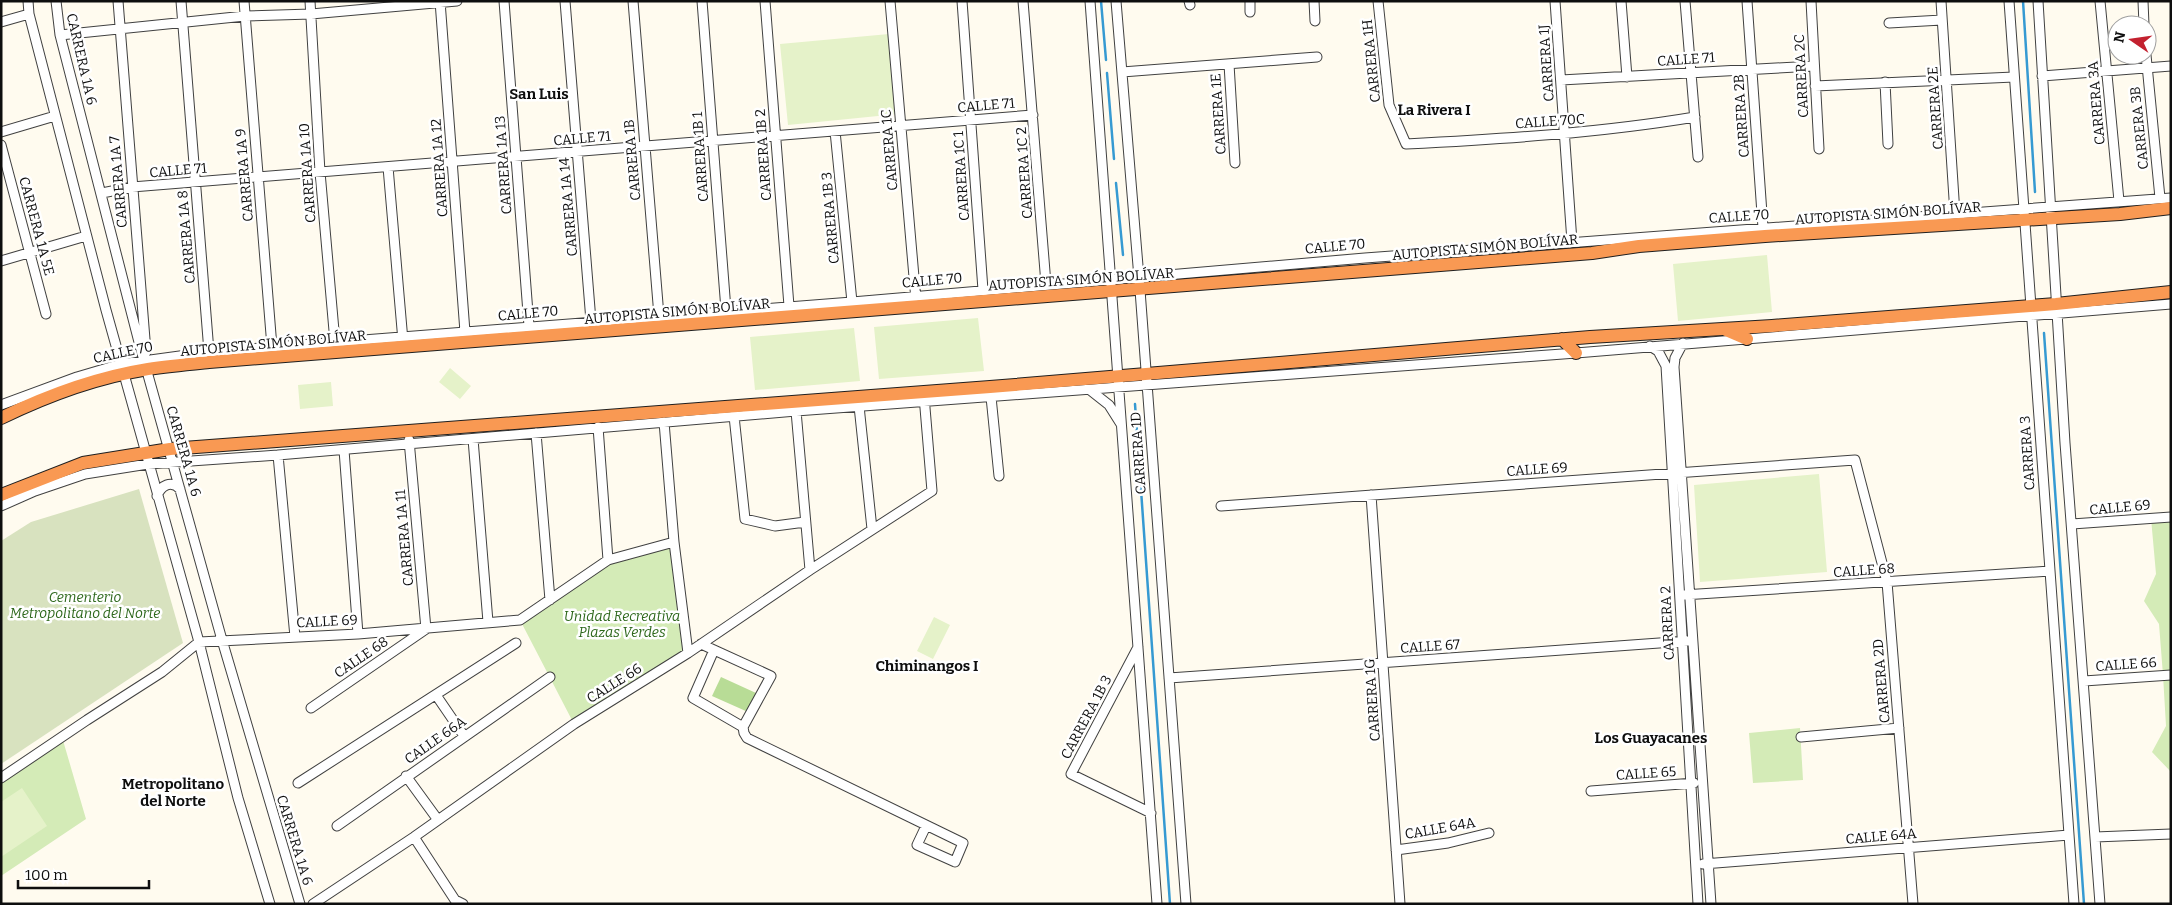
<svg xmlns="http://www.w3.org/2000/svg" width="2172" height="905" viewBox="0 0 2172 905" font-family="Bitter,serif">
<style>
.green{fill:#d4ebb7}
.forest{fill:#b8dc96}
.cemetery{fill:#d8e2bf}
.pitch{fill:#e5f2c9}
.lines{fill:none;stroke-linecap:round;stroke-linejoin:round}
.stream{stroke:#369ad2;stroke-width:2.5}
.minor-casing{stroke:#414141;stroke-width:11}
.highway-casing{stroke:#1f1f1f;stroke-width:14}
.minor{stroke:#fff;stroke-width:9}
.highway{stroke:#f99953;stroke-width:12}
.labels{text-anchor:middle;stroke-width:5;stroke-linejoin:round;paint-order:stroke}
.street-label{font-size:14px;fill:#0e0e0e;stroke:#fff}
.park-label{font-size:14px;font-style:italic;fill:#2e681c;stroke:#fff}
.neighbourhood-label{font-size:15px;font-weight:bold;fill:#0e0e0e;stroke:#fff}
</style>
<rect width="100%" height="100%" fill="#fffbef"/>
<path class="green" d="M2171,517V772L2152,752L2166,726L2163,675L2159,624L2144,601L2156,574L2151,518Z
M674,542L688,653L574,724L520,620L608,560Z
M1800,728L1803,780L1753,783L1749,733Z
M62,737L86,819L1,876V778Z"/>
<path class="forest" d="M721,677L756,693L748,712L712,696Z"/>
<path class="cemetery" d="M139,489L183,643L1,764V541L31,522Z"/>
<path class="pitch" d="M889,34L898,114L788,125L780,44Z
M1767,255L1772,312L1678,321L1673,264Z
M978,318L984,371L879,379L874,327Z
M854,328L860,381L755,390L750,337Z
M450,368L471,386L460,399L439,382Z
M331,382L333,406L300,409L298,385Z
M1819,474L1827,572L1700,582L1694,485Z
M934,617L950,625L933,659L917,651Z
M22,788L47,826L1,857V802Z"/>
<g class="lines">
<path class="stream" d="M1101,1L1106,60
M2023,1L2035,192
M1107,73L1114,159
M1116,183L1123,255
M2044,333L2084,904
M1135,404L1170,904"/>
<defs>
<path id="minor" d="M28,1L29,14L106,310L199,642L238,798L270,904
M56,1L60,35L141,350L222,640L300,904
M118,1L146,352
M181,1L209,352
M244,1L272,347
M310,1L320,172L335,342
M440,1L465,332
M504,1L529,326
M565,1L591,321
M633,1L659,316
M702,1L726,310
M765,1L789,306
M890,1L916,300
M962,1L983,290
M1023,1L1046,284
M1090,1L1157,904
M1116,1L1140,290L1186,904
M1189,1L1190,5
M1250,1V12
M1314,1L1315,21
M1378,1L1389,105L1406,144C1503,139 1599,133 1695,117
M1555,1L1572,242
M1621,1L1627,77
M1685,1L1698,157
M1747,1L1763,228
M1811,1L1819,149
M1941,1L1955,214
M2009,1L2074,904
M2038,1L2065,443L2100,904
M2100,1L2119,201
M2143,1L2144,25
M1,22L29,14
M1889,23L1942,20
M60,35L245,16L311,14L457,1
M2146,55L2160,198
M1229,64L1235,163
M1122,72L1317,57
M2042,76L2171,66
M1561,80L1814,66
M1885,82L1888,144
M1815,86L2014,77
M835,131L852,302
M1,132L55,116
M1,145L46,314
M388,167L403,341
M102,193L132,187L1033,115
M1,261L86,236
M1683,343L1675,358L1674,367L1711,904
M1650,346L1658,351L1666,366L1698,904
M1090,390L1109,405L1121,424
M991,397L999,476
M1,405L77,377L121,364L209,352L852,302L1365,258L2171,198
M859,406L872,529
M796,411L810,570
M734,416L745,519L775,526L805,522
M664,422L674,542L688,653
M598,427L608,560
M536,433L550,600
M473,439L488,622
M344,450L358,634
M278,455L295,637
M1371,495L1400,904
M157,496C161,485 171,480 180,489
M1,506L35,491L85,474L148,464L278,455L796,411L1576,353L2171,304
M1221,506L1855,460L1887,582L1913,904
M2072,524L2171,517
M1683,595L2050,571
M701,644L771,676L743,727L744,733L747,738L963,843L955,862L917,845L926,826
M1138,647L1071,774L1151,813
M714,650L693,698L743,727
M1169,678L1687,641
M2084,681L2171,675
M436,695L464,736
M311,708L426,629L409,440
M1801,737L1899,728
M406,776L438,820
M1,778L87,720L162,672L199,642L358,634L520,620L608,560L674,542
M298,783L516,643
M1591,791L1694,783
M337,826L550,677
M414,837L455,900L463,904
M2095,837L2171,834
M1396,850L1448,843L1489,833
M1703,864L2069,835
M313,904L414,837L574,724L688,653L810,570L932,491L924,396"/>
<path id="highway" d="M1726,330L1747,339
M1562,339L1576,353
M1,418C46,396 98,377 148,369C168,366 189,364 209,362L1592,253L1639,246L1765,236L2120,214L2171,208
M1,495L83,463L170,449L990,387L1590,337L1772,326L2056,304L2171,292"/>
</defs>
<use href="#minor" class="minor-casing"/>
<use href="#highway" class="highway-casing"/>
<use href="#minor" class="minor"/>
<use href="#highway" class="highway"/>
</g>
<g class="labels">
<g class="street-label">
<text transform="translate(82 59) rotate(77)" y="5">CARRERA 1A 6</text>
<text transform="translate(1686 59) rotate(-4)" y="5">CALLE 71</text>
<text transform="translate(1371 61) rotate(-96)" y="5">CARRERA 1H</text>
<text transform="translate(1546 63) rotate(-94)" y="5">CARRERA 1J</text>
<text transform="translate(1801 76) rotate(-93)" y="5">CARRERA 2C</text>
<text transform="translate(2096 103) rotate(-95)" y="5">CARRERA 3A</text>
<text transform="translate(986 105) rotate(-5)" y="5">CALLE 71</text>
<text transform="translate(1935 108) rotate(-94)" y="5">CARRERA 2E</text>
<text transform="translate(1218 114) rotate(-94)" y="5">CARRERA 1E</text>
<text transform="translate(1741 116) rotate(-94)" y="5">CARRERA 2B</text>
<text transform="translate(1550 121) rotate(-4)" y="5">CALLE 70C</text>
<text transform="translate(2139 128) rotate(-96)" y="5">CARRERA 3B</text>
<text transform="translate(582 138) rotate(-5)" y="5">CALLE 71</text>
<text transform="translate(889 150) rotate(-95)" y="5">CARRERA 1C</text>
<text transform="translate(763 155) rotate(-94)" y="5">CARRERA 1B 2</text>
<text transform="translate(700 157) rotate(-94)" y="5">CARRERA 1B 1</text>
<text transform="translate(632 160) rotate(-95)" y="5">CARRERA 1B</text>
<text transform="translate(503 165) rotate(-94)" y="5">CARRERA 1A 13</text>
<text transform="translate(439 168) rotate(-94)" y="5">CARRERA 1A 12</text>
<text transform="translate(178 170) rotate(-5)" y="5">CALLE 71</text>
<text transform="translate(307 173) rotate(-94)" y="5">CARRERA 1A 10</text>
<text transform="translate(1024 173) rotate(-94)" y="5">CARRERA 1C 2</text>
<text transform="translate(244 175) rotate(-95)" y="5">CARRERA 1A 9</text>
<text transform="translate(961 176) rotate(-94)" y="5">CARRERA 1C 1</text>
<text transform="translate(118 182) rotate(-95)" y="5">CARRERA 1A 7</text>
<text transform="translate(568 207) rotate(-95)" y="5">CARRERA 1A 14</text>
<text transform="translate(1888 213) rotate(-4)" y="5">AUTOPISTA SIMÓN BOLÍVAR</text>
<text transform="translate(1739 216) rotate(-4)" y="5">CALLE 70</text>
<text transform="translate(830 218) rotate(-95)" y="5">CARRERA 1B 3</text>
<text transform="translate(37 226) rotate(75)" y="5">CARRERA 1A 5E</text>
<text transform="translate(186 237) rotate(-95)" y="5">CARRERA 1A 8</text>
<text transform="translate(1335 246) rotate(-5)" y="5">CALLE 70</text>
<text transform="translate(1485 247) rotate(-5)" y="5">AUTOPISTA SIMÓN BOLÍVAR</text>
<text transform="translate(1081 279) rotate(-4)" y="5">AUTOPISTA SIMÓN BOLÍVAR</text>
<text transform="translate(932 280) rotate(-5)" y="5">CALLE 70</text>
<text transform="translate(677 311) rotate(-5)" y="5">AUTOPISTA SIMÓN BOLÍVAR</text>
<text transform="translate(528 313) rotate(-5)" y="5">CALLE 70</text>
<text transform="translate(273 343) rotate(-5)" y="5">AUTOPISTA SIMÓN BOLÍVAR</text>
<text transform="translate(123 352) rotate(-12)" y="5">CALLE 70</text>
<text transform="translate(184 451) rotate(74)" y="5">CARRERA 1A 6</text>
<text transform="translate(1138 453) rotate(-94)" y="5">CARRERA 1D</text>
<text transform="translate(2027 453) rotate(-94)" y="5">CARRERA 3</text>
<text transform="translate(1537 469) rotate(-4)" y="5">CALLE 69</text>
<text transform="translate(2120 507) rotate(-5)" y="5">CALLE 69</text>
<text transform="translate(404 538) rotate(-95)" y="5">CARRERA 1A 11</text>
<text transform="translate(1864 570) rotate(-4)" y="5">CALLE 68</text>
<text transform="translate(327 621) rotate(-3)" y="5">CALLE 69</text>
<text transform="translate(1667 623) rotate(-93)" y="5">CARRERA 2</text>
<text transform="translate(1430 646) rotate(-4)" y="5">CALLE 67</text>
<text transform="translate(361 657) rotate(-34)" y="5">CALLE 68</text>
<text transform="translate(2126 664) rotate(-4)" y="5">CALLE 66</text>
<text transform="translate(1881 681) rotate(-95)" y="5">CARRERA 2D</text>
<text transform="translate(614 683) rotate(-32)" y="5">CALLE 66</text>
<text transform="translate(1372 700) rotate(-94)" y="5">CARRERA 1G</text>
<text transform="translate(1086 717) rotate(-62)" y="5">CARRERA 1B 3</text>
<text transform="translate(435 740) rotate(-35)" y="5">CALLE 66A</text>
<text transform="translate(1646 773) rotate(-4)" y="5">CALLE 65</text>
<text transform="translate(1440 828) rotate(-10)" y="5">CALLE 64A</text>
<text transform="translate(1881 836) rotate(-5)" y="5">CALLE 64A</text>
<text transform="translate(295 840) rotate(73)" y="5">CARRERA 1A 6</text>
</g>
<g class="park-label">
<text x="85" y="602">Cementerio<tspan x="85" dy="16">Metropolitano del Norte</tspan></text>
<text x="622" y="621">Unidad Recreativa<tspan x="622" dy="16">Plazas Verdes</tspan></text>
</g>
<g class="neighbourhood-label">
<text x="539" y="99">San Luis</text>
<text x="1434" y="115">La Rivera I</text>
<text x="927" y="671">Chiminangos I</text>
<text x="1651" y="743">Los Guayacanes</text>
<text x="173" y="789">Metropolitano<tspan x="173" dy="17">del Norte</tspan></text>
</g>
</g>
<rect width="2172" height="905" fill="none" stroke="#0e0e0e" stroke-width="5"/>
<g transform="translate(2132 40) rotate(283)"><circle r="24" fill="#ffffff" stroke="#9f9f9f"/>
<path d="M0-4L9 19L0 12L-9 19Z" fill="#c3212f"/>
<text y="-8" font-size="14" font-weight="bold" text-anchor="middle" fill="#0e0e0e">N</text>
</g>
<path d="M18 880v8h131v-8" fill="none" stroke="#0e0e0e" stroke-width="2.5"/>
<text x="25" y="880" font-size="15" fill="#0e0e0e" stroke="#ffffff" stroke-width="4" paint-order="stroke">100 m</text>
</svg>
